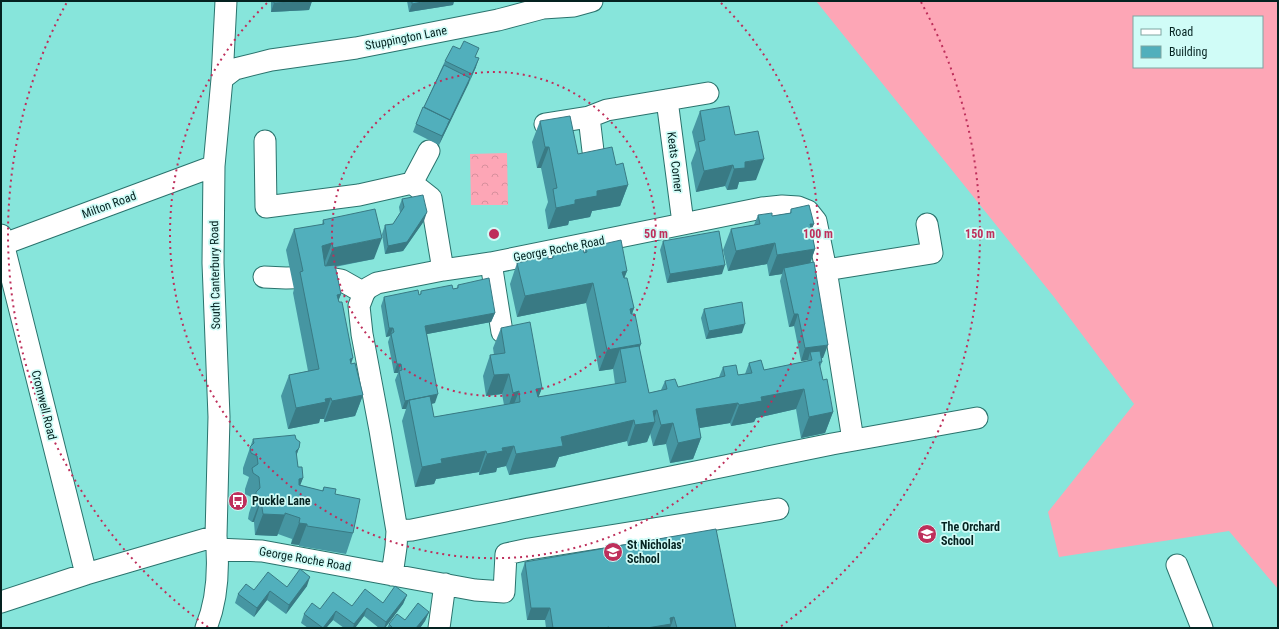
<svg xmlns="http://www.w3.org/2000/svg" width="1279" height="629" viewBox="0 0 1279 629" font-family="'Roboto Condensed',sans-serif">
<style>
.grass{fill:#fda6b6;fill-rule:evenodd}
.park{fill:url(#park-crowns)}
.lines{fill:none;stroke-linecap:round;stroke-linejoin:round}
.minor-casing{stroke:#2a736d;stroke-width:23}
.minor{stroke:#fff;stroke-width:21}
.wall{fill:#4696a2}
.shaded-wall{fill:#397a84}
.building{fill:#51afbc;stroke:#397a84}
.ring{fill:none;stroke:#be2f5b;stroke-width:2;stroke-dasharray:2 4}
.labels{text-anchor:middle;stroke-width:3.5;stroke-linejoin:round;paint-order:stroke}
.street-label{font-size:12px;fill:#042220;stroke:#d0fcf7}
.poi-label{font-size:12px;font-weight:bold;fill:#042220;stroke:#d0fcf7;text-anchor:start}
.centre{fill:#be2f5b;stroke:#d0fcf7;stroke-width:2}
.ring-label{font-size:12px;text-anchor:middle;font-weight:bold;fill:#be2f5b;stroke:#d0fcf7;stroke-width:3.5;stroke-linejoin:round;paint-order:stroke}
</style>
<defs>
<pattern id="park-crowns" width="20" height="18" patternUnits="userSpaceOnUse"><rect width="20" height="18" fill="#fda6b6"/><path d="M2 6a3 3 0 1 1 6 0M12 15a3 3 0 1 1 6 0" fill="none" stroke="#d78f9c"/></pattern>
</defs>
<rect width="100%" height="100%" fill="#87e5db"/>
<path class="grass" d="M816,1H1278V589L1229,531L1059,557L1048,512L1134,404L1054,297ZM1134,17H1262V67H1134Z"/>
<path class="park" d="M507,153L508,205H471L470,154Z"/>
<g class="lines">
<defs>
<path id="minor" d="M222,79L235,69L271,60L356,48L498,20L543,8L574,6L592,1
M667,100L683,223
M589,117L607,110L708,93
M545,124L589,117L593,151
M265,141L266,207L359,195L412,183
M429,151L412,183L431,198L443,270
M1,235L86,574
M4,244L214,166
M491,263L502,332
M826,270L932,253L927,224
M264,277L286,278L323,277L341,280L364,293
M397,531L412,530L832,444L977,418
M217,549L262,551L475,590L504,592L506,554L529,549L778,509
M1177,565L1202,628
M392,575L396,547L397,531L380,430L362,334L359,306L364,293L368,288L377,283L443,270L491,263L762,208L782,206L798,207L808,211L816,221L826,270L853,440
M1,602L86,574L216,536
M206,628C218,599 219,566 216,536L219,417L213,263L214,166L222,79L226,1
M439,628L445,584"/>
</defs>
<use href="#minor" class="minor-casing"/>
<use href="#minor" class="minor"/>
</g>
<path class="wall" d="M271,1H312L309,10L271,12Z
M407,1H454L453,5L409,12Z
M476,57V67L439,145L413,132L416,124L445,61Z
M700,111L735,135L756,180L739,182L737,189L727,190L725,186L696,192L691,163L696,150L692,132Z
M540,121L578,154L616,165L628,185L620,206L592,211L590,217L569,221L568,225L548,229L545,210L548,202L541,168H537L532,142Z
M402,199L424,221L403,251L385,254L382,234L385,225L393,224L400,213L399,207Z
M791,209L811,231L815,249L810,263L823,358H821L822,362L820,367L823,380L833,412L825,433L801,438L796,409L756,418L754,422L731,426L730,423L699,428L701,438L693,459L670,463L666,444L653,446L650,433L647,442L628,446L627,441L559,457L555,467L509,475L506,466L497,468L496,472L479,475V472L436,479L434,484L415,487L402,421L406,409H402L395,380L398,373H394L388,342L390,336L386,337L381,306L384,297L419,295H420L421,291L453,289L457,288L458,285L495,313L491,322L427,334L435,403L431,404L434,417L504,405L502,394L486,396L483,376L490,355H494L493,348L501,328L542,388L538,397L615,384L613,369L599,371L586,303L517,317L510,284L517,263L552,258L553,255L584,253L586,248L627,271L624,278L634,308L632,314L649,393L661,390L665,381L678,387L719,377L723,367L738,375L745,374L749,363L764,370L807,361L808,360L801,361L794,326L789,327L780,281L782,274L769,276L767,264L728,271L723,250L731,229L754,225L758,215L772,216L790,213Z
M323,220L374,259L335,267L341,294L338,301L351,364L363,395L355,416L324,422V419H320L319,423L288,429L281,396L289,375L308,371L293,293L294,289L286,250L294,229L322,225Z
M663,241L722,274L667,283L660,250Z
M704,309L742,333L706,339L701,318Z
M253,439L299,448L296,456L298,467L303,478L300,485L322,491L324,487L335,494L353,533L346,554L299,546V545L291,544L292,539L278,534L277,536L255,535L254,522H252L248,519L249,513L252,504L251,497L245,494V489L249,477L243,474V468Z
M525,562L736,628H546L545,620H527L521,574Z
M307,586L286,614L267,600L254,617L235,603L238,594L254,590L287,587Z
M407,595L403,604L385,628H379L364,616L355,628H344L333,620L326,628H308L301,623L304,614L320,609L383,603Z
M429,612L425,621L420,628H387L389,624L405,620Z"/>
<path class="shaded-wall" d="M312,1L309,10L271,12L274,3Z
M427,1H454L453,5L409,12L412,4Z
M479,58L476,67L469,83L472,74Z
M470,78L469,83L439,145L442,136Z
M545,147H549L541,168H537Z
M764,159L756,180L739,182L737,189L727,190L734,169L745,162Z
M733,165L725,186L696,192L704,171Z
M628,185L620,206L592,211L590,217L569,221L568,225L548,229L556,208L597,191Z
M427,212L424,221L403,251L385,254L388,246Z
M810,224H814L806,244Z
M382,238L374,259L325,268L333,248Z
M332,243L324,264L322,246Z
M775,243L767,264L728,271L736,251Z
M815,249L808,270L784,268L782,274L769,276L777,255Z
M725,265L722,274L667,283L670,274Z
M627,271L619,292L622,272Z
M593,283L586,303L517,317L525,296Z
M341,294L333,315L337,295Z
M634,308L627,328L630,309Z
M495,313L491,322L422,335L425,326Z
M794,314H798L794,326L789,327Z
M745,324L742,333L706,339L709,331Z
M389,328H393L390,336L386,337Z
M641,344L633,365L620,349L613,369L599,371L607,350Z
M828,345L823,358L812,359L810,352L808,360L801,361L805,348Z
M353,358L346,379L350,359Z
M397,364H401L398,373H394Z
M509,374L502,394L486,396L494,375Z
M542,388L534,409L536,389Z
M804,389L796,409L756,418L754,422L731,426L739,405L761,397Z
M519,391L511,412L506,413L513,393Z
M438,394L435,403L411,408L409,400L406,409H402L405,401Z
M363,395L355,416L324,422L332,401Z
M331,398L324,419H320L319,423L288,429L296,408L325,399Z
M738,403L730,423L688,430L696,409Z
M657,410L653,422H655L647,442L628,446L635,425L653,411Z
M833,412L825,433L801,438L809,417Z
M634,420L627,441L559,457L555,467L509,475L516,454L561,437Z
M673,423L666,444L653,446L661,425Z
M701,438L693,459L670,463L678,443Z
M514,446L506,466L497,468L496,472L479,475L487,454L502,448Z
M299,448L292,468L296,451Z
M486,451L479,472L436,479L434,484L415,487L422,467L441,459Z
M303,478L295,499L299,479Z
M260,501H261L254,522H252Z
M263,514L285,515L277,536L255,535Z
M299,523L307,524L299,545L291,544Z
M310,577L307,586L286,614L289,605Z
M270,591L267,600L254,617L257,608Z
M407,595L403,604L385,628H384L386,622Z
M367,608L364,616L355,628H353L354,624Z
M531,608H550L545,620H527Z
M336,611L333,620L326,628H323Z
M429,612L425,621L420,628H416Z
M674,617L670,628H647L670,618Z"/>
<path class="building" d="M274,1H312L274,3Z
M412,1H427L412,4Z
M464,41L479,48L475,57L479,58L472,74L445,61L453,46L460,49Z
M444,65L470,78L448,124L450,120L424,107Z
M729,106L735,135L758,131L764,159L745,162V168L734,169L733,165L704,171L698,142L705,140L700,111Z
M423,107L450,120L442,136L416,124Z
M570,116L578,154L612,147L616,165L623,163L628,185L597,191V196L575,200V204L556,208L553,189L557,188L549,147H545L540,121Z
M423,195L427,212L407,242L388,246L385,225L393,224L404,207L402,199Z
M809,205L814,224H810L815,249L777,255L775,243L736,251L731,229L760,224L758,215L772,213V216L791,213V209Z
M375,209L382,238L338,247L333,248L332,243L322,246L325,266L335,265L341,294L337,295L339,302H342L353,358L350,359L351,364L355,363L363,395L332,401L331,398L325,399L326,402L296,408L289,375L319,369L300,272L303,271L294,229L324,224L323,220Z
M719,231L725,265L670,274L663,241Z
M621,240L627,271L622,272L624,278H627L634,308L630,309L631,314H635L641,344L607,350L593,283L525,296L517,263L548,256V259L553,258V255L583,249L584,253L587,252L586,248Z
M814,262L828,345L805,348L798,314H794L784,268Z
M489,278L495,313L425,326L438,394L405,401L399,371L402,370L401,364H397L391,334L394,332L393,328H389L384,297L418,290L419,295L421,294V291L452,285L453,289L458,288V285Z
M742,302L745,324L709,331L704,309Z
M530,322L542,388L536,389L538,397L626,382L620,349L639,346L649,393L667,389L665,381L675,379L678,387L725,376L723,367L736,365L738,375L752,373L749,363L761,360L764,370L812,360L810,352L820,351L822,362H819L823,380L827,379L833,412L809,417L804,389L761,397L762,401L739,405L738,403L696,409L701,438L678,443L673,423L661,425L657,410L653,411L655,422L635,425L634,420L561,437L563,446L516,454L514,446L502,448L503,451L487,454L486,451L441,459L442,463L422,467L409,400L430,396L434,417L520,402L519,391L513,393L509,374L494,375L490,355L505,353L501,328Z
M295,435L296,439L300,442L299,448L296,451L298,467H302L303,478L299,479V485L323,491L324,487L336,489L335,494L360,499L353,533L307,526V524L299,523L300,518L285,513V515L263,514L261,501H260L256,498V492L260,488L259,477L253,473L252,468L258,464L257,456L251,453L250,447L254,443L253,439Z
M716,529L736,628H677L674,617L670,618L671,624L647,628H609V627L605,628H553L550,608H531L525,562Z
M300,569L310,577L289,605L270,591L257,608L238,594L246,584L254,590L268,572L287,587Z
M395,586L407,595L386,622L367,608L354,624L336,611L323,628L304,614L312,603L320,609L333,592L352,606L365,589L383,603Z
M418,603L429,612L416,628H393L389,624L397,614L405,620Z"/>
<g class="ring">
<circle cx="494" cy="234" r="162"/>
<path d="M721 3A324 324 0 1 1 267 3"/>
<path d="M208 627A486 486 0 0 1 67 2M921 2A486 486 0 0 1 780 627"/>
</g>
<defs>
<symbol id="bus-disc" viewBox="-11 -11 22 22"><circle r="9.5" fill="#be2f5b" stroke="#d0fcf7"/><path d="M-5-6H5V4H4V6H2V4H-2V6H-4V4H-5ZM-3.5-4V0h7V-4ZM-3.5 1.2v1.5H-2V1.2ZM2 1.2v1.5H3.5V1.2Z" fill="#fff"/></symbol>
<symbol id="school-disc" viewBox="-11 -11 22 22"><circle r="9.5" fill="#be2f5b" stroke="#d0fcf7"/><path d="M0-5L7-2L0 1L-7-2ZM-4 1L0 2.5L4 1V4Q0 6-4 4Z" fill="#fff"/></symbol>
</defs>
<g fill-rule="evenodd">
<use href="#bus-disc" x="227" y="490" width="22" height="22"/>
<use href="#school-disc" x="916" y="523" width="22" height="22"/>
<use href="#school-disc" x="602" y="541" width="22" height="22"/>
</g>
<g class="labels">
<g class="street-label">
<text transform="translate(406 38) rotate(-11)" y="4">Stuppington Lane</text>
<text transform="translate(675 162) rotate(83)" y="4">Keats Corner</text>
<text transform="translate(109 205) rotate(-20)" y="4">Milton Road</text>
<text transform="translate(559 249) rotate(-11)" y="4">George Roche Road</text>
<text transform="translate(215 275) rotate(-91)" y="4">South Canterbury Road</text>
<text transform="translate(44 405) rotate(76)" y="4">Cromwell Road</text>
<text transform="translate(305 559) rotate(10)" y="4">George Roche Road</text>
</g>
<g class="poi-label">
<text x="252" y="505">Puckle Lane</text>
<text x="941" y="531">The Orchard<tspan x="941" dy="14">School</tspan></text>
<text x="627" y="549">St Nicholas'<tspan x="627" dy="14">School</tspan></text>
</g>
</g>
<circle cx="494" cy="234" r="6" class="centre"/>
<g class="ring-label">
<text x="656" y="238">50 m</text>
<text x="818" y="238">100 m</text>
<text x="980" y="238">150 m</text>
</g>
<rect width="1279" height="629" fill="none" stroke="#042220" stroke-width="4"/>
<rect x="1133" y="16" width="130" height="52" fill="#d0fcf7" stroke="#7ea5a1"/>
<rect x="1141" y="29" width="20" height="6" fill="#ffffff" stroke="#7ea5a1"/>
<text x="1169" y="36" font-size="12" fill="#042220">Road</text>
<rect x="1141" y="46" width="20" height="12" fill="#51afbc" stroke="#7ea5a1"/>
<text x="1169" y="56" font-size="12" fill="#042220">Building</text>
</svg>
